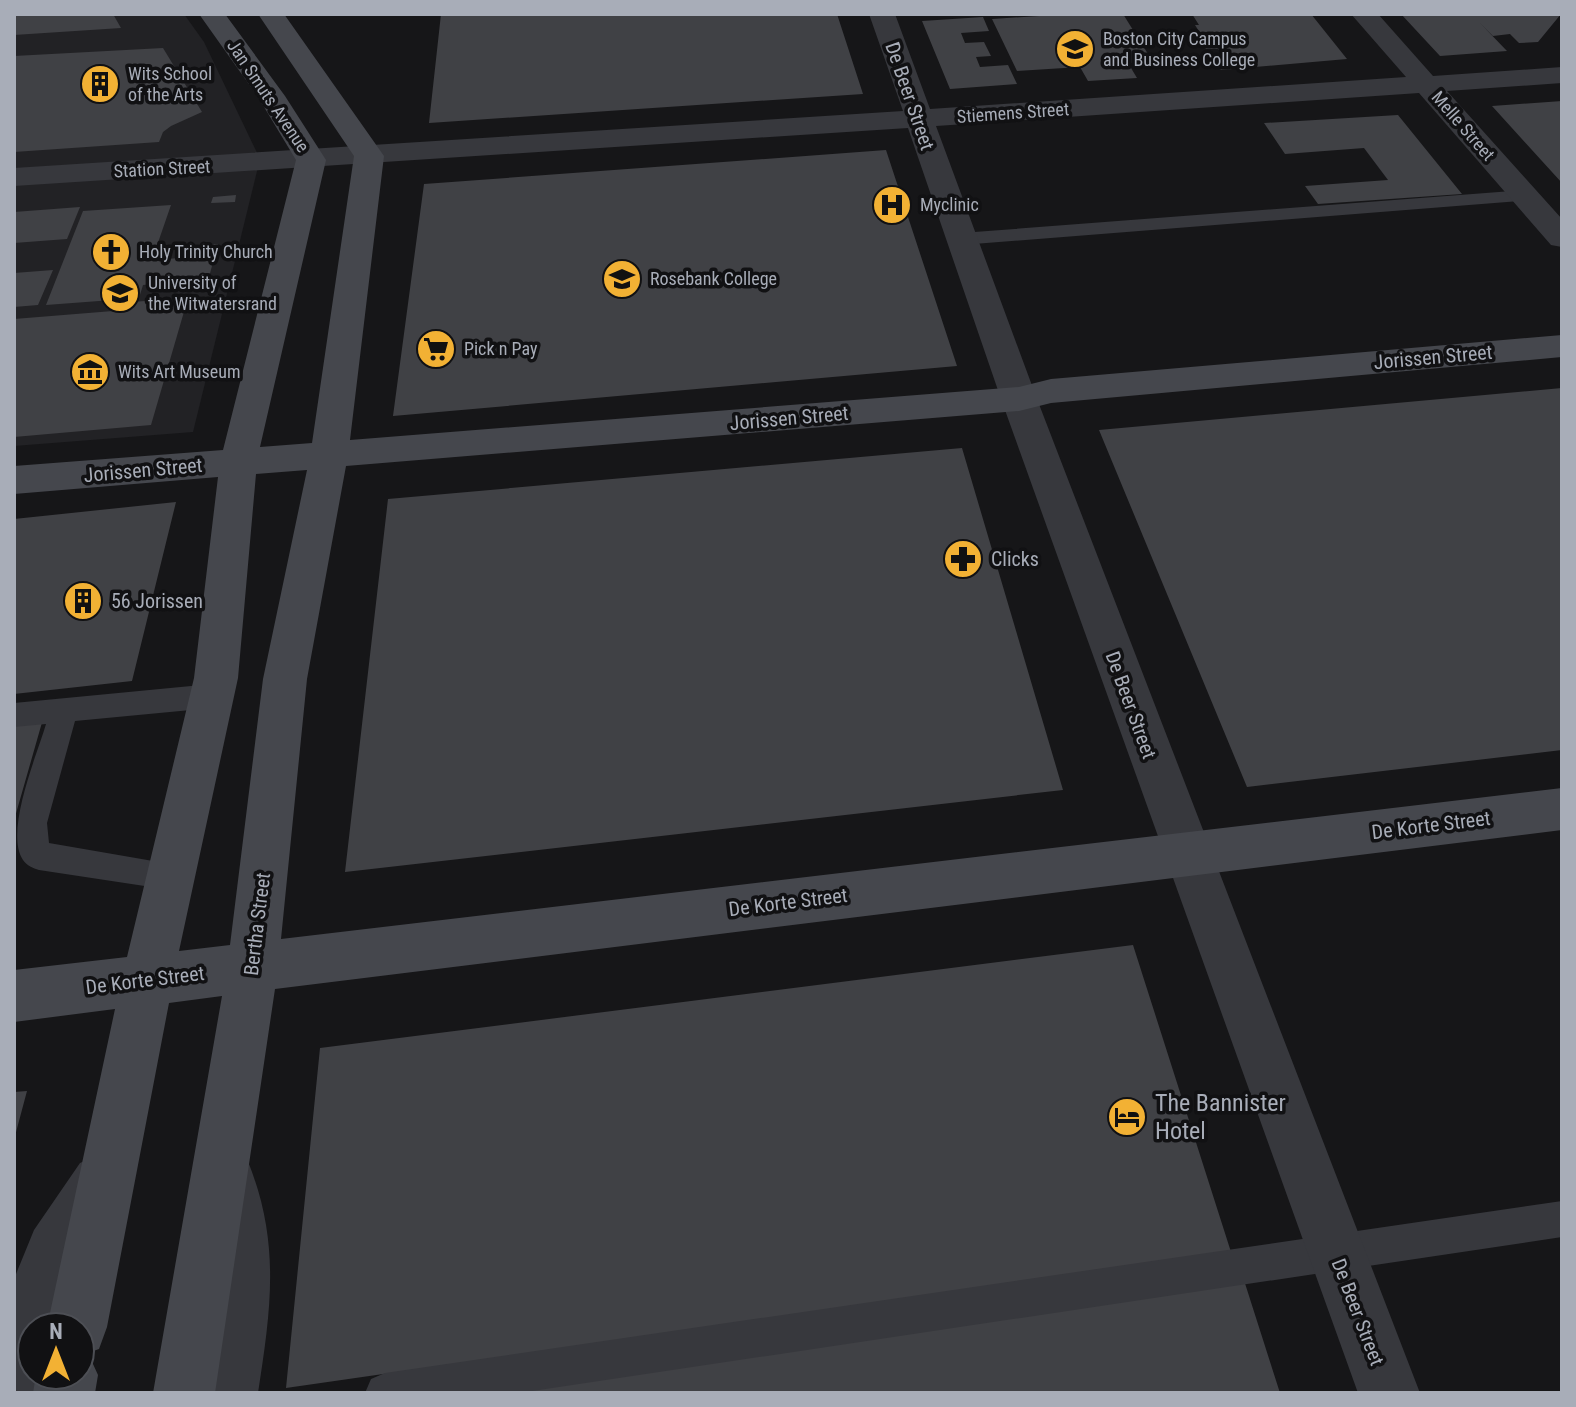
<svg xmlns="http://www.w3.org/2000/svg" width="1576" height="1407" viewBox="0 0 1576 1407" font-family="'Roboto Condensed',sans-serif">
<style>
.built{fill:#222225}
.building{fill:#404145}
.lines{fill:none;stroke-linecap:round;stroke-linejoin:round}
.lane{fill:#37383d;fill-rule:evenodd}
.street{fill:#37383d;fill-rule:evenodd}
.secondary{fill:#45474d;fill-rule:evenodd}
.labels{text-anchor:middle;stroke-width:7;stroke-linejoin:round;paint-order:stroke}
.far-poi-label{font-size:18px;fill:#a8adb8;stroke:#111113;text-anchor:start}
.far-street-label{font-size:18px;fill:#a8adb8;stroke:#111113}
.street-label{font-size:20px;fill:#a8adb8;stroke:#111113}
.poi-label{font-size:20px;fill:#a8adb8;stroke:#111113;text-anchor:start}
.near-poi-label{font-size:24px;fill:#a8adb8;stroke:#111113;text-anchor:start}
</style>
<rect width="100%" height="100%" fill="#161618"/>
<path class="built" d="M14,14H184L204,42L260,159L193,432L14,446Z"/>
<path class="building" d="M14,14H113L121,28L14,35Z
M441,14H837L863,94L429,123Z
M1070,14H1123L1153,62L1128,63L1137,78L1088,81L1080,67L1017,71L992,19Z
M1192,14H1311L1347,59L1221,70L1210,54L1221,53L1218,49H1206L1195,33H1200L1195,25H1199Z
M1401,14H1561L1538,42L1519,43L1510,34L1493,36L1479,22L1507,51L1440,56Z
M983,17L989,31L961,33L965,43L984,42L991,56L976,57L980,67L1008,65L1017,84L950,89L922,21Z
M163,48L202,112L171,126L163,132L159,142L14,152V56Z
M1562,101V183L1492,106Z
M1398,115L1462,194L1318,204L1305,186L1388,180L1364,148L1285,154L1264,123Z
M886,150L957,366L393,416L424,184Z
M236,195L235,202L211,203L213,197Z
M171,205L152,260L180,258L183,247L218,244L206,288L162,291L164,283L143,285L139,298L46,305L83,211Z
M80,207L67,239L14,243V212Z
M53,270L38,305L14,307V273Z
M188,298L151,425L14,437V319L113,311L117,303Z
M1562,388V750L1247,787L1099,430Z
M962,448L1063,790L345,872L388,499Z
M176,502L132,681L14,694V519Z
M43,719L15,817H14V723Z
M1133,945L1231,1252L286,1388L320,1048Z
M27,1091L15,1136H14V1092Z
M1242,1274L1280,1393H463Z"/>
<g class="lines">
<path class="lane" d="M1525,190L1532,192L1535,196L1532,200L961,245L951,239L961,233Z
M212,684L222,688L226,696L222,704L212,708L75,721L47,823L49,843L182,866L186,876L182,886L171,890L39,870C33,868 27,866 23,860C4,832 37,755 46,724L14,727V703Z
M1562,1201V1237L519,1393H365L371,1379L385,1373Z"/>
<path class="street" d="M869,14H895L930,109L1406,77L1351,14H1378L1433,76L1562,67V83L1447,91L1562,219V247L1551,245L1419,93L936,126L1037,399L1420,1393H1358L1001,399L908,128L14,186V168L903,111Z
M227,1151L247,1159C281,1242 271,1308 258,1393H196C203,1351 216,1305 213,1263C210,1226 192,1194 207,1159Z
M100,1154L120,1163L129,1183L120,1203L77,1270L60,1327H32V1375H48L42,1393H14V1279L34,1230L80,1163Z"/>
<path class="secondary" d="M199,14H225L285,96L326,160L260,447L312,443L354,156L258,14H284L384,156L350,440L1019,387L1051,379L1562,335V357L1051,403L1019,411L346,466L307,679L281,939L1562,788V830L275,989L215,1393H153L222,996L169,1003L107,1327L99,1349L88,1353L98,1375L95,1393H33L36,1375H80V1327H47L115,1009L14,1022V970L127,957L194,678L218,477L14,494V466L223,450L296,160L258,97ZM307,470L263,679L230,945L179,951L238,678L256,474Z"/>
</g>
<defs>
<symbol id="university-disc" viewBox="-11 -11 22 22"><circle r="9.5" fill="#f2b134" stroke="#111113"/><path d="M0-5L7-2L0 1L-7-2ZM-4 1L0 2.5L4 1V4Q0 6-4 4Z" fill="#111"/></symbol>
<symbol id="building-disc" viewBox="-11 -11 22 22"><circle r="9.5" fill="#f2b134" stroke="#111113"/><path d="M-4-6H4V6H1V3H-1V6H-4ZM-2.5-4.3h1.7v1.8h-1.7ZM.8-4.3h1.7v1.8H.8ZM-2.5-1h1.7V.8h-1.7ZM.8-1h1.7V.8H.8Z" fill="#111"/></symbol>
<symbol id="hospital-disc" viewBox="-11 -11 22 22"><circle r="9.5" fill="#f2b134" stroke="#111113"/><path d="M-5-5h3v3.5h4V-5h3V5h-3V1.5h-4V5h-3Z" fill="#111"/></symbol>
<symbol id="church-disc" viewBox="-11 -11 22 22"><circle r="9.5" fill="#f2b134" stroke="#111113"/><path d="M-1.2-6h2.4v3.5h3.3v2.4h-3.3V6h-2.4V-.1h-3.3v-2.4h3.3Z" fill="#111"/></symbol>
<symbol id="supermarket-disc" viewBox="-11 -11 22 22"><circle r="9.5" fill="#f2b134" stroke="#111113"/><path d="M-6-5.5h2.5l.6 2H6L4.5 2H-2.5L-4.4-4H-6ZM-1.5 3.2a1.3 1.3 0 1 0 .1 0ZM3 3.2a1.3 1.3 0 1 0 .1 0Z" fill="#111"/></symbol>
<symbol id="museum-disc" viewBox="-11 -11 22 22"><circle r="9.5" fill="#f2b134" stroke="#111113"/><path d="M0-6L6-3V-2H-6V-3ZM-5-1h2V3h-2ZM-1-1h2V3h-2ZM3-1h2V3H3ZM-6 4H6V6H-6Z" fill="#111"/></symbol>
<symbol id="pharmacy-disc" viewBox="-11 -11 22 22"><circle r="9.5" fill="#f2b134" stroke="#111113"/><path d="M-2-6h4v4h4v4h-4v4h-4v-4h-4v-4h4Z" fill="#111"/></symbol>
<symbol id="hotel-disc" viewBox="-11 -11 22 22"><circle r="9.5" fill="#f2b134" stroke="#111113"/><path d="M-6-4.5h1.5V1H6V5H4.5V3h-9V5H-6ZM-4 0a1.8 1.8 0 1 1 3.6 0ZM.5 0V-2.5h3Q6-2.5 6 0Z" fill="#111"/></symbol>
</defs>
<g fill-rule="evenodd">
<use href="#university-disc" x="1053" y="27" width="44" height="44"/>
<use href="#building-disc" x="78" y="62" width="44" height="44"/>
<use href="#hospital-disc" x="870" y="183" width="44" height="44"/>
<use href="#church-disc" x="89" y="230" width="44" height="44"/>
<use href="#university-disc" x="600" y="257" width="44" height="44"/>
<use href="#university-disc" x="98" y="271" width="44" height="44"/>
<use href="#supermarket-disc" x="414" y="327" width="44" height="44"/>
<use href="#museum-disc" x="68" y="350" width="44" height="44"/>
<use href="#pharmacy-disc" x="941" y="537" width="44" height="44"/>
<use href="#building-disc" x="61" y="579" width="44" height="44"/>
<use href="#hotel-disc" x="1105" y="1095" width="44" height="44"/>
</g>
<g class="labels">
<g class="far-poi-label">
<text x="1103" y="45">Boston City Campus<tspan x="1103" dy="21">and Business College</tspan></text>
<text x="128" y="80">Wits School<tspan x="128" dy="21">of the Arts</tspan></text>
<text x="920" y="211">Myclinic</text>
<text x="139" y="258">Holy Trinity Church</text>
<text x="650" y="285">Rosebank College</text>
<text x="148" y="289">University of<tspan x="148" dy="21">the Witwatersrand</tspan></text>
<text x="464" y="355">Pick n Pay</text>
<text x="118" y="378">Wits Art Museum</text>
</g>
<g class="far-street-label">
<text transform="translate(268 96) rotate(56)" y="6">Jan Smuts Avenue</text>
<text transform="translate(1013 113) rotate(-4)" y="6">Stiemens Street</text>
<text transform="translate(1463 126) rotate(49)" y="6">Melle Street</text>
<text transform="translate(162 169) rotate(-3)" y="6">Station Street</text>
</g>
<g class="street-label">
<text transform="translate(910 96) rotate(71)" y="7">De Beer Street</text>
<text transform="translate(1433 357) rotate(-5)" y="7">Jorissen Street</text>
<text transform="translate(789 418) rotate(-5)" y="7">Jorissen Street</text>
<text transform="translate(143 470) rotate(-5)" y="7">Jorissen Street</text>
<text transform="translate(1131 705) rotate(70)" y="7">De Beer Street</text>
<text transform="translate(1431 825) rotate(-7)" y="7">De Korte Street</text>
<text transform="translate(788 902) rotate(-7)" y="7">De Korte Street</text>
<text transform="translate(257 924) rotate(-83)" y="7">Bertha Street</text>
<text transform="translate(145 980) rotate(-7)" y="7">De Korte Street</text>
<text transform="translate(1358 1312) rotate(69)" y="7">De Beer Street</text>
</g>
<g class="poi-label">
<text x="991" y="566">Clicks</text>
<text x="111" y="608">56 Jorissen</text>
</g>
<g class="near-poi-label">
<text x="1155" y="1111">The Bannister<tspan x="1155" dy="28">Hotel</tspan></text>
</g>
</g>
<rect width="1576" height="1407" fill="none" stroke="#a8adb8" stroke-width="32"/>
<g transform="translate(56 1351)"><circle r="38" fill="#111113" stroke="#4d4f55" stroke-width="2"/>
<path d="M0-6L14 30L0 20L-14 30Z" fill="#f2b134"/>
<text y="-12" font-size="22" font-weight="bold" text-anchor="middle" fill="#a8adb8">N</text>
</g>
</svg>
